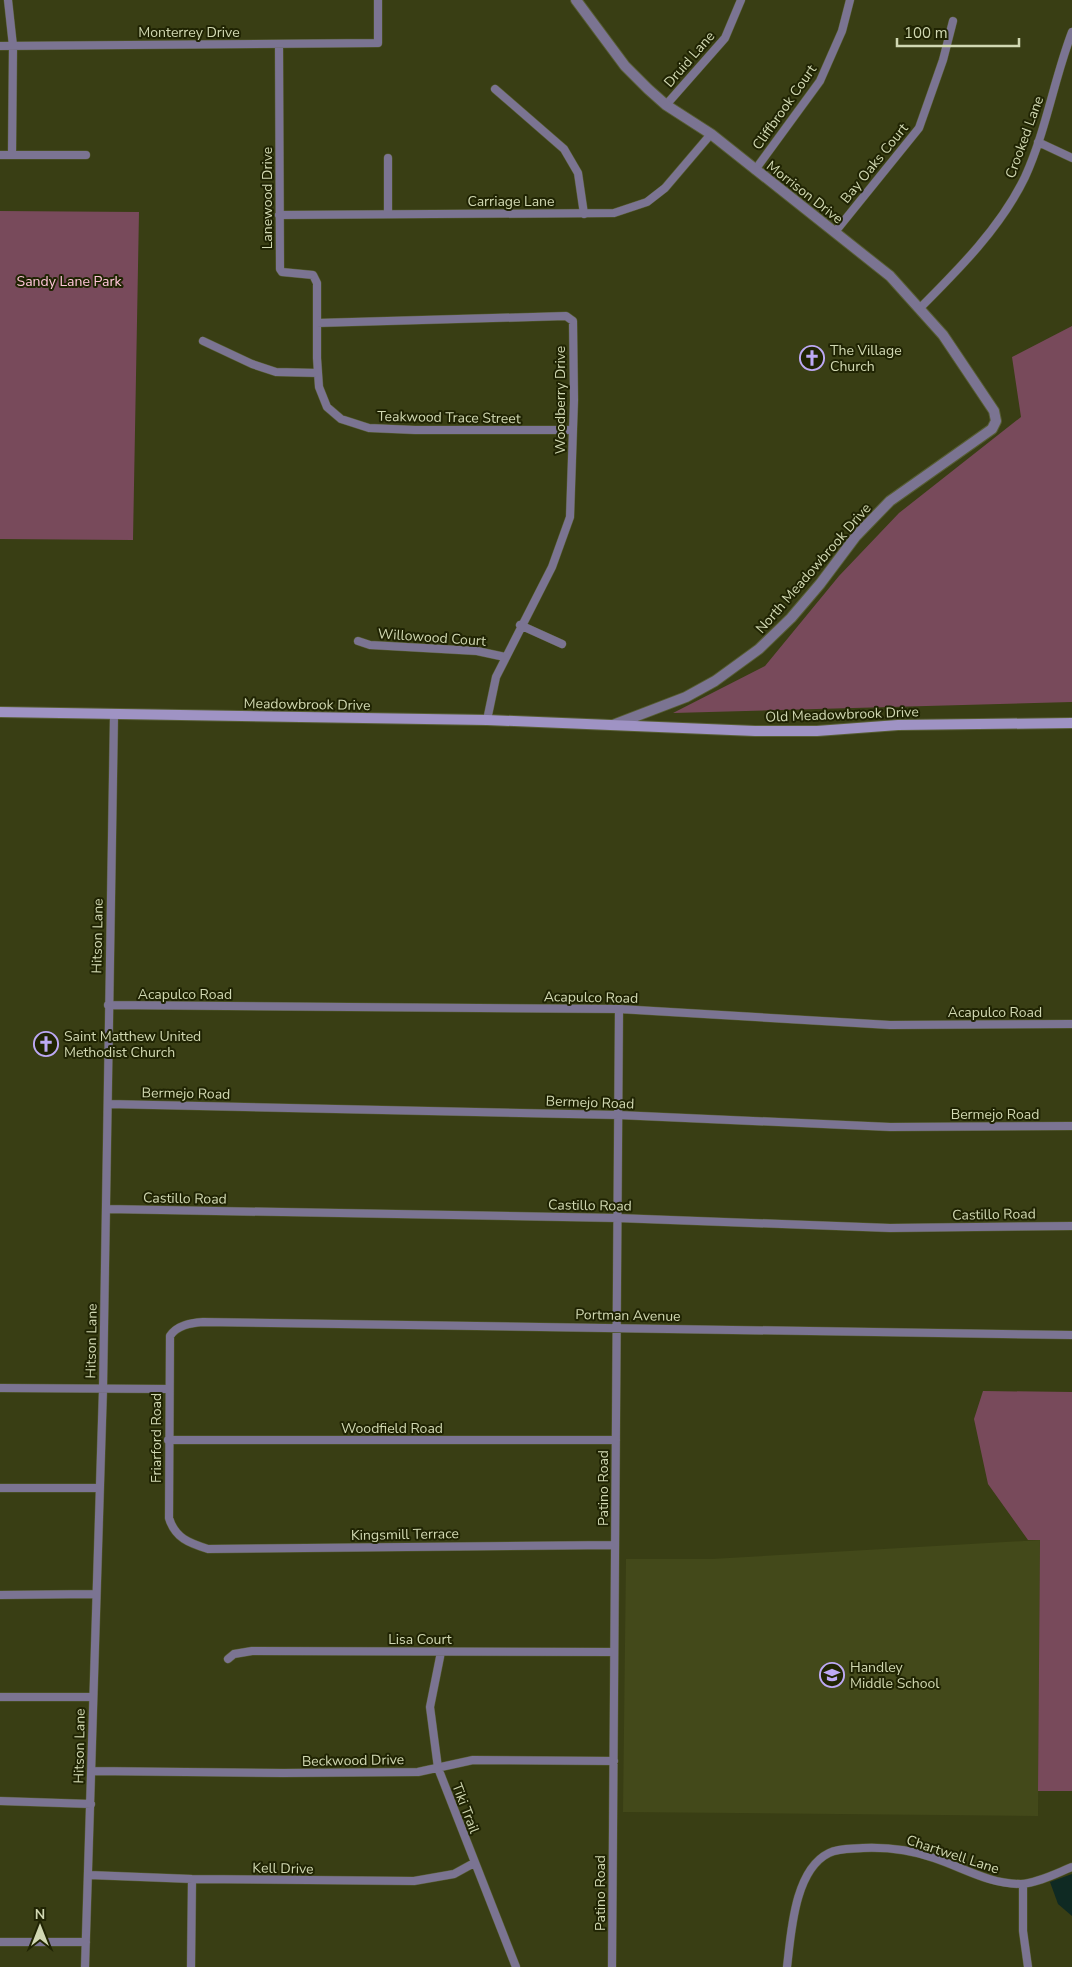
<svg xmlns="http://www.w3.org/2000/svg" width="1072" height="1967" viewBox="0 0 1072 1967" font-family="'Nunito Sans',sans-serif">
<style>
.built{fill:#43491a}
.green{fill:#784a5b}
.water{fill:#0f2a23}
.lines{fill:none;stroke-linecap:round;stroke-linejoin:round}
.minor-casing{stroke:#575d34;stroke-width:9}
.tertiary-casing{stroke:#575d34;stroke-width:12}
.secondary-casing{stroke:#575d34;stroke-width:12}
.minor{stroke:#7b7492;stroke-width:8}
.tertiary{stroke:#7b7492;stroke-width:10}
.secondary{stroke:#9f93c4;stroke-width:10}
.labels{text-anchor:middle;stroke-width:4;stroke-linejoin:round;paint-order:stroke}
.street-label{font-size:14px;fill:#d1d8b2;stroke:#202403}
.park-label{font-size:14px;fill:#ffc5d9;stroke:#202403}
.poi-label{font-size:14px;fill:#d1d8b2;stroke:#202403;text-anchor:start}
</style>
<rect width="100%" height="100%" fill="#393e14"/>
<path class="built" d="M1040,1540L1038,1816L623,1812L626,1559H712Z"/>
<path class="green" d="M0,211L139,212L133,540L0,539Z
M1072,326V702L673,713L765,666L839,576L899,513L1021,417L1012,357Z
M983,1391L1072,1392V1791H1038L1040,1540H1028L988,1484L974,1419Z"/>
<path class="water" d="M1072,1874V1916L1058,1904L1050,1882Z"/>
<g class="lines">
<defs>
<path id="minor" d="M8,0L13,46L12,154
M279,44L280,269L282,272L313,275L317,283V358L319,387L327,407L341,419L369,428L415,430H573
M0,46L378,43V0
M495,89L564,149L578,173L584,214
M666,105L725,38L741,0
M1038,142L1072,158
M0,155H86
M755,170L820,81L842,31L850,0
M388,214V158
M279,215L614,213L647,202L665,188L711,134
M835,232L919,128L943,60L953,21
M920,308C959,269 1001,227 1025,177C1046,131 1054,79 1072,32
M317,323L566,316L573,321L574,400L570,517L552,567L496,677L487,720
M203,341L252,364L276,372L318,373
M520,625L562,644
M358,641L370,645L477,651L505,657
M108,1005L619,1009L890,1025L1072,1024
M108,1104L618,1115L890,1127L1072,1126
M107,1209L617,1218L890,1228L1072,1226
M0,1388L169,1389
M168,1440H616
M0,1488H99
M615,1545L208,1549C189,1543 175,1538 169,1518L170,1336C177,1325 191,1323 203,1322L1072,1335
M0,1595L95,1594
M441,1652L430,1707L438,1768L516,1967
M228,1659L234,1654L252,1651L614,1652
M0,1697H93
M91,1771L283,1773L418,1772L473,1760L614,1761
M0,1801L91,1804
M89,1875L192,1879L414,1881L454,1874L474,1863
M1023,1884V1931L1028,1967
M0,1942H86
M85,1967L103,1389L114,715
M191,1967L192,1879
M612,1967L619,1009
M787,1967C791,1934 794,1870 829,1853C839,1848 852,1849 863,1848C888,1847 911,1850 934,1858C964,1868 989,1884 1021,1884C1038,1883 1057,1873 1072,1867"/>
<path id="tertiary" d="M576,0L625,66L648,89L666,105L711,134L890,276L943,335L994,411L996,421L992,429L890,501L856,536L820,584L791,618L759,649L715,681L686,697L613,725"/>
<path id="secondary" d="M0,712L487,720L755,731H817L898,725L1072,723"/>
</defs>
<use href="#minor" class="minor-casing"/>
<use href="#tertiary" class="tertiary-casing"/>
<use href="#secondary" class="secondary-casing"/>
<use href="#minor" class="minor"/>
<use href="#tertiary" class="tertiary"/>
<use href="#secondary" class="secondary"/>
</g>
<defs>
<symbol id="church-ring" viewBox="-11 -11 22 22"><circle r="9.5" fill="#202403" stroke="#bda9f5" stroke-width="1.5"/><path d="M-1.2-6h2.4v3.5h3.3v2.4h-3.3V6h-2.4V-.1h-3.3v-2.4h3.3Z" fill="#bda9f5"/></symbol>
<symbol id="school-ring" viewBox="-11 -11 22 22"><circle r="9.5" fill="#202403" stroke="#bda9f5" stroke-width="1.5"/><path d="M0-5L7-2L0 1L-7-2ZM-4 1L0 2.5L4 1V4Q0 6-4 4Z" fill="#bda9f5"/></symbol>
</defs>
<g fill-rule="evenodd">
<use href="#church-ring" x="798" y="344" width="28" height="28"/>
<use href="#church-ring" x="32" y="1030" width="28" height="28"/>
<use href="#school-ring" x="818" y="1661" width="28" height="28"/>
</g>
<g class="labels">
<g class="street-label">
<text x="189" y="37">Monterrey Drive</text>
<text transform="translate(689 59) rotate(-49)" y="5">Druid Lane</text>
<text transform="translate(784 107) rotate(-55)" y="5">Cliffbrook Court</text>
<text transform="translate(1024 137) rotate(-70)" y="5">Crooked Lane</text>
<text transform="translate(874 163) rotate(-51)" y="5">Bay Oaks Court</text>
<text transform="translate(805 192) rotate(38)" y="5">Morrison Drive</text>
<text transform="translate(267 198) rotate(-90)" y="5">Lanewood Drive</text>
<text x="511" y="206">Carriage Lane</text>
<text transform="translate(560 400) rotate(-90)" y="5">Woodberry Drive</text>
<text transform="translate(449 417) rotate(1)" y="5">Teakwood Trace Street</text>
<text transform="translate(813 568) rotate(-49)" y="5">North Meadowbrook Drive</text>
<text transform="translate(432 637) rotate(4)" y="5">Willowood Court</text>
<text transform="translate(307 704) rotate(1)" y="5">Meadowbrook Drive</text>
<text transform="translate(842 714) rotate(-2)" y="5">Old Meadowbrook Drive</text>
<text transform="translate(97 936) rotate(-89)" y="5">Hitson Lane</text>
<text x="185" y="999">Acapulco Road</text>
<text transform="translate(591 997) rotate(1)" y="5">Acapulco Road</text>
<text x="995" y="1017">Acapulco Road</text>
<text transform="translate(186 1093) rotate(1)" y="5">Bermejo Road</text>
<text transform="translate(590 1102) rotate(2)" y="5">Bermejo Road</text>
<text x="995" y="1119">Bermejo Road</text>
<text transform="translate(185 1198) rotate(1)" y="5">Castillo Road</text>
<text transform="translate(590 1205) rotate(1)" y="5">Castillo Road</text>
<text transform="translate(994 1214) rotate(-1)" y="5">Castillo Road</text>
<text transform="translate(628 1315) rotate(1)" y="5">Portman Avenue</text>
<text transform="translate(91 1341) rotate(-89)" y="5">Hitson Lane</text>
<text x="392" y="1433">Woodfield Road</text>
<text transform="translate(156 1438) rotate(-90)" y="5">Friarford Road</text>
<text transform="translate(603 1488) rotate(-90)" y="5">Patino Road</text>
<text transform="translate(405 1534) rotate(-1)" y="5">Kingsmill Terrace</text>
<text x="420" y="1644">Lisa Court</text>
<text transform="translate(79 1746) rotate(-89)" y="5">Hitson Lane</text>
<text transform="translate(353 1760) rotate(-1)" y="5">Beckwood Drive</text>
<text transform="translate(466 1808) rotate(69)" y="5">Tiki Trail</text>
<text transform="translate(953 1854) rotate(18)" y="5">Chartwell Lane</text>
<text transform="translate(283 1868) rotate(1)" y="5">Kell Drive</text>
<text transform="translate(600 1893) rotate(-90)" y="5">Patino Road</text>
</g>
<g class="park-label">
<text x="69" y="286">Sandy Lane Park</text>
</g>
<g class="poi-label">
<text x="830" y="355">The Village<tspan x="830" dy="16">Church</tspan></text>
<text x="64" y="1041">Saint Matthew United<tspan x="64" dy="16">Methodist Church</tspan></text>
<text x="850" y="1672">Handley<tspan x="850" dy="16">Middle School</tspan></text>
</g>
</g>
<g transform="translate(40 1927)" stroke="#202403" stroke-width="4" paint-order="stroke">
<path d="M0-4L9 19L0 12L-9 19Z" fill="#d1d8b2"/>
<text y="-8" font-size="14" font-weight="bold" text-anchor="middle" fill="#d1d8b2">N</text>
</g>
<path d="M897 38v8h122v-8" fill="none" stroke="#d1d8b2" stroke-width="2.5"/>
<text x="904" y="38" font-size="15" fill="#d1d8b2" stroke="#202403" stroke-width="4" paint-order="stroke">100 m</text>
</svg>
